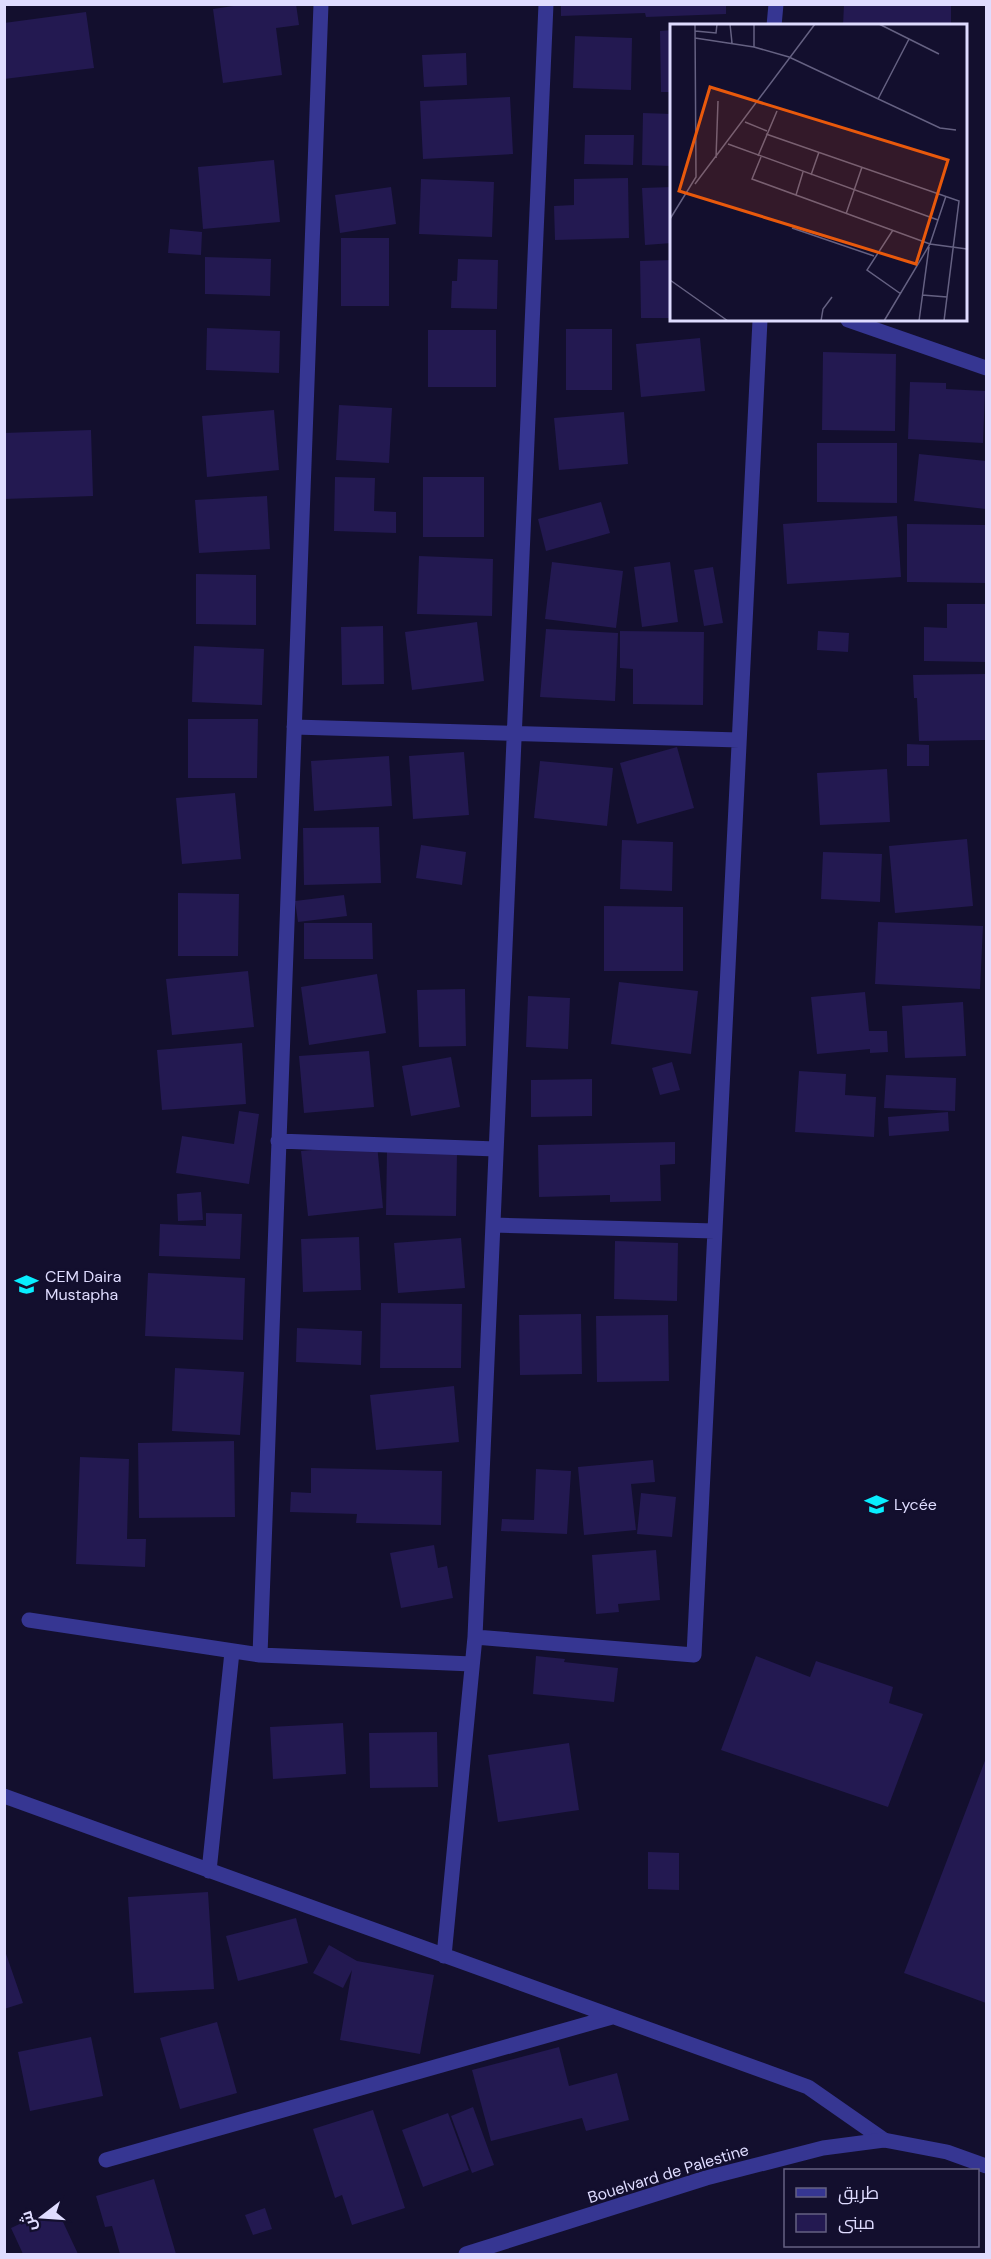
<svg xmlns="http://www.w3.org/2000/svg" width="991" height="2259" viewBox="0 0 991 2259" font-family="'DM Sans',Cairo,sans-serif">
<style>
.building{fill:#231951}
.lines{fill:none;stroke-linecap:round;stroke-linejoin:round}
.minor{stroke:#363692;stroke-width:15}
.tertiary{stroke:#363692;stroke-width:15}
.labels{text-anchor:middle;stroke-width:4.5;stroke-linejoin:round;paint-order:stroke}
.poi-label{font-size:16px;fill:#dfdcff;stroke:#130f2e;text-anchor:start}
.street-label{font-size:16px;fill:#dfdcff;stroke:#130f2e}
.inset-road{fill:none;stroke:#656182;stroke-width:1.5}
.view{fill:#e8590c;fill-opacity:0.15;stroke:#e8590c;stroke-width:3}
.inset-edge{fill:none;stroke:#dfdcff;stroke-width:3}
</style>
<rect width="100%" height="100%" fill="#130f2e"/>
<path class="building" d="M247,4H296L299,25L276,28L282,75L223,83L213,9Z
M561,4H726V14L646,17L645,13L561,16Z
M844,4H951V26H843Z
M86,12L94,68L4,79V23Z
M672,30V92H661L660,31Z
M575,36L632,38L631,90L573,88Z
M466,53L467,85L424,87L422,55Z
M510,97L513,154L423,159L420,101Z
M643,113L672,114V166L642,165Z
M585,135H634L633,165L584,164Z
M274,160L280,222L203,229L198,167Z
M628,178L629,238L555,240L554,206L574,205V179Z
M421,179L494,182L492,237L419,234Z
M391,187L396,224L340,233L335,195Z
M672,187V243L645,245L642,188Z
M170,229L202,232L201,255L168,253Z
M341,238H389V306H341Z
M205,257L271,259L270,296L205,294Z
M458,259L498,260L497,309L451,308L452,281H457Z
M672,260V318H641L640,261Z
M207,328L280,331L279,373L206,370Z
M566,329H612V390H566Z
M428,330H496V387H428Z
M700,338L705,391L641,397L636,344Z
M823,352L896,354L895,431L822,430Z
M910,382L946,383V389L985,391L983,443L908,439Z
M339,405L392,408L389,463L336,460Z
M274,410L279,470L207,477L202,416Z
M624,412L628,464L559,470L554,418Z
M91,430L93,496L4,499V433Z
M817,443H897V503L817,502Z
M919,454L986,461V509L914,501Z
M335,477L375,478L374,511L396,512V533L334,531Z
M423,477H484V537H423Z
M267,496L270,549L199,553L195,500Z
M601,502L610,533L546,551L538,519Z
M897,516L901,577L787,584L783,524Z
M907,524L986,525V583L907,582Z
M419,556L493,559L492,616L417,614Z
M552,562L623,571L616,628L545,619Z
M670,562L678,622L642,627L634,567Z
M713,567L723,623L704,626L694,570Z
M196,574L256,575V625L196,624Z
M947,604H986V662L924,661V627L947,628Z
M477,622L484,681L412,690L405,632Z
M383,626L384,684L342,685L341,627Z
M546,629L618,633L615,701L540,697Z
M620,631L704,632L703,705L633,704V669L620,668Z
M818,631L849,633L848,652L817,650Z
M194,646L264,649L262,705L192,702Z
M985,674L986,740L919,741L917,698H914L913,675Z
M188,719H258L257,778H188Z
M907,744L929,745V766H907Z
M677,747L694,808L637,824L620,763Z
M464,752L469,815L413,819L409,756Z
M389,756L392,806L314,811L311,761Z
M540,761L613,768L607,826L534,818Z
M887,769L890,822L820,825L817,773Z
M235,793L241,859L182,864L176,798Z
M379,827L381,883L304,885L303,828Z
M967,839L973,906L895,913L889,846Z
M622,840L673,842L672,891L620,889Z
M421,845L466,852L462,885L416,878Z
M823,852L882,854L880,902L821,899Z
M178,893L239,894L238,956H178Z
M344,895L347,916L298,922L295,901Z
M604,906L683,907V971H604Z
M878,922L983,926L980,989L875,984Z
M304,923H372L373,959H304Z
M248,971L254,1027L172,1035L166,979Z
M377,974L386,1033L309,1045L301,987Z
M619,982L698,991L691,1054L611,1044Z
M465,989L466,1046L419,1047L417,990Z
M865,992L869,1031H887L888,1052L870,1053V1049L817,1054L811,997Z
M528,996L570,998L568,1049L526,1047Z
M963,1002L966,1056L905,1058L902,1006Z
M242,1043L246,1104L162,1110L157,1050Z
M369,1051L374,1107L304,1113L299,1056Z
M451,1057L460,1107L411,1116L402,1066Z
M672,1062L680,1090L660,1095L652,1068Z
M799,1071L846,1074L845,1095L876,1097L874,1137L795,1132Z
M886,1075L956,1078L955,1111L884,1108Z
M592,1079V1116L531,1117V1080Z
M239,1111L259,1114L249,1184L176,1173L182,1136L234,1144Z
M948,1112L949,1131L889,1136L888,1117Z
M675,1142V1164L660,1165L661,1201L610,1202V1195L539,1197L538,1145Z
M377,1144L383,1208L308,1216L301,1151Z
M387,1151L457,1152L456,1216L386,1215Z
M201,1192L203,1220L178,1221L177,1194Z
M206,1213L242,1214L240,1259L159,1256L160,1224L206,1226Z
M359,1237L361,1290L303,1292L301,1239Z
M461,1238L465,1288L398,1293L394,1243Z
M615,1241L678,1243L677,1301L614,1299Z
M148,1273L245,1278L243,1340L145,1336Z
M381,1303L462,1304L461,1368H380Z
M581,1314L582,1374L520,1375L519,1315Z
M668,1315L669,1381L597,1382L596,1316Z
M297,1328L362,1331L361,1365L296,1362Z
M175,1368L244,1372L240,1435L172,1431Z
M454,1386L459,1442L376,1450L370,1395Z
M234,1441L235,1517L139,1518L138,1443Z
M80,1457L129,1459L127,1539H146L145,1567L76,1564Z
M653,1460L655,1482L631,1484L636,1530L584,1535L578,1467Z
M311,1468L442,1471L441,1525L356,1523L357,1514L290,1512L291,1492L311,1493Z
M536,1469L571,1471L567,1534L501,1531L502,1519L534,1520Z
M641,1493L676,1497L672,1537L637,1534Z
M434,1545L438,1568L447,1566L453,1598L401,1608L390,1553Z
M656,1550L660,1600L618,1604L619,1612L596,1614L592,1555Z
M536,1656L565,1659L564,1662L618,1668L614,1702L533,1694Z
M756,1656L810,1677L816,1661L893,1687L889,1703L923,1714L888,1807L721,1750Z
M343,1723L346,1774L273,1779L270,1727Z
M437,1732L438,1787L370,1788L369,1733Z
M569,1743L579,1810L498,1822L488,1755Z
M986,1758V2003L904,1973Z
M648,1852L679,1853V1890L648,1889Z
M208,1892L214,1989L134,1993L128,1897Z
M296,1918L308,1963L238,1981L226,1936Z
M329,1945L357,1961L434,1975L420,2054L340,2040L352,1970L343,1988L313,1973Z
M4,1948L23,2003L4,2009Z
M217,2022L237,2093L180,2109L160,2038Z
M91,2037L103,2096L30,2111L18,2052Z
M559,2047L569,2086L617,2073L629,2120L586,2131L582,2118L491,2141L472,2070Z
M473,2107L494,2165L472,2173L451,2116Z
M373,2110L405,2208L352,2225L342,2195L335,2198L313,2129Z
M448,2113L469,2170L423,2187L402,2130Z
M154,2179L176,2254H120L112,2226L105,2227L96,2196Z
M56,2207L78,2254H23L11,2228Z
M265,2208L272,2229L253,2235L245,2215Z"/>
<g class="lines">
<path class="minor" d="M774,26L776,4
M848,320L986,368
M294,727L739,740
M278,1141L496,1149
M493,1225L715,1231
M29,1620L260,1655L472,1664
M475,1637L694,1655L760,320
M260,1655L321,4
M4,1796L808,2087L884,2140
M209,1871L232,1652
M444,1956L475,1637L546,4
M106,2160L612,2017"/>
<path class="tertiary" d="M466,2254L706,2178L823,2148L884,2140L947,2152L986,2166"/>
</g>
<defs>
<symbol id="school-bare" viewBox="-9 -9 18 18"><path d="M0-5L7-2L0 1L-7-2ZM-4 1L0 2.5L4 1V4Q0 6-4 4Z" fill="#08eeff" stroke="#130f2e" stroke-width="2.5" paint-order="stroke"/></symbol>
</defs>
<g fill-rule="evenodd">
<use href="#school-bare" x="10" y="1268" width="33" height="33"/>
<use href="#school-bare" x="860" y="1488" width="33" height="33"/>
</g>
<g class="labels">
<g class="poi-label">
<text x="45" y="1282">CEM Daira<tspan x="45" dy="18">Mustapha</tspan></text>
<text x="894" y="1510">Lycée</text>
</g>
<g class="street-label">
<text transform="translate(668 2173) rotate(-17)" y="6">Bouelvard de Palestine</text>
</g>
</g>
<g transform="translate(670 24)">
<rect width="297" height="297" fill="#130f2e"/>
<path class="inset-road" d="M60,0L62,19M209,0L269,30M25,7L46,9L47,0M25,14L84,23L119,33L270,104L286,106M84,23V0M208,75L239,15M75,98L97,107M96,110L289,177L274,297M58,120L268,196M88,132L107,87M91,133L82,155L260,220L297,225M46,134L48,77M141,151L149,128M25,160L145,0M126,171L133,148M176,190L192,143M0,195L26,153L25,0M122,204L204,232M223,206L197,246L231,270M0,256L58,297M252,271L277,273M151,297L153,285L162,273M214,297L260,220L276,172M249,297L259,223"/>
<path class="view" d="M40,63L278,136L246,240L9,167Z"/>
<rect width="297" height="297" class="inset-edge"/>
</g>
<rect width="991" height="2259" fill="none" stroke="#dfdcff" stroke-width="12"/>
<rect x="784" y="2169" width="195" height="78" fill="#130f2e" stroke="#656182" stroke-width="1.5"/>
<rect x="796" y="2188" width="30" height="9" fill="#363692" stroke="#656182" stroke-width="1.5"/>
<text x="838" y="2199" font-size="18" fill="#dfdcff">طريق</text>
<rect x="796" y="2214" width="30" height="18" fill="#231951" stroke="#656182" stroke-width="1.5"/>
<text x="838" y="2229" font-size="18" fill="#dfdcff">مبنى</text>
<g transform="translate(42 2217) rotate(253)" stroke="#130f2e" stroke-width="4.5" paint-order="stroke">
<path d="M0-4.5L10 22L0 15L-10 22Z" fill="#dfdcff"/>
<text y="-9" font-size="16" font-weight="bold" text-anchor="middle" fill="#dfdcff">ش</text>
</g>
</svg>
